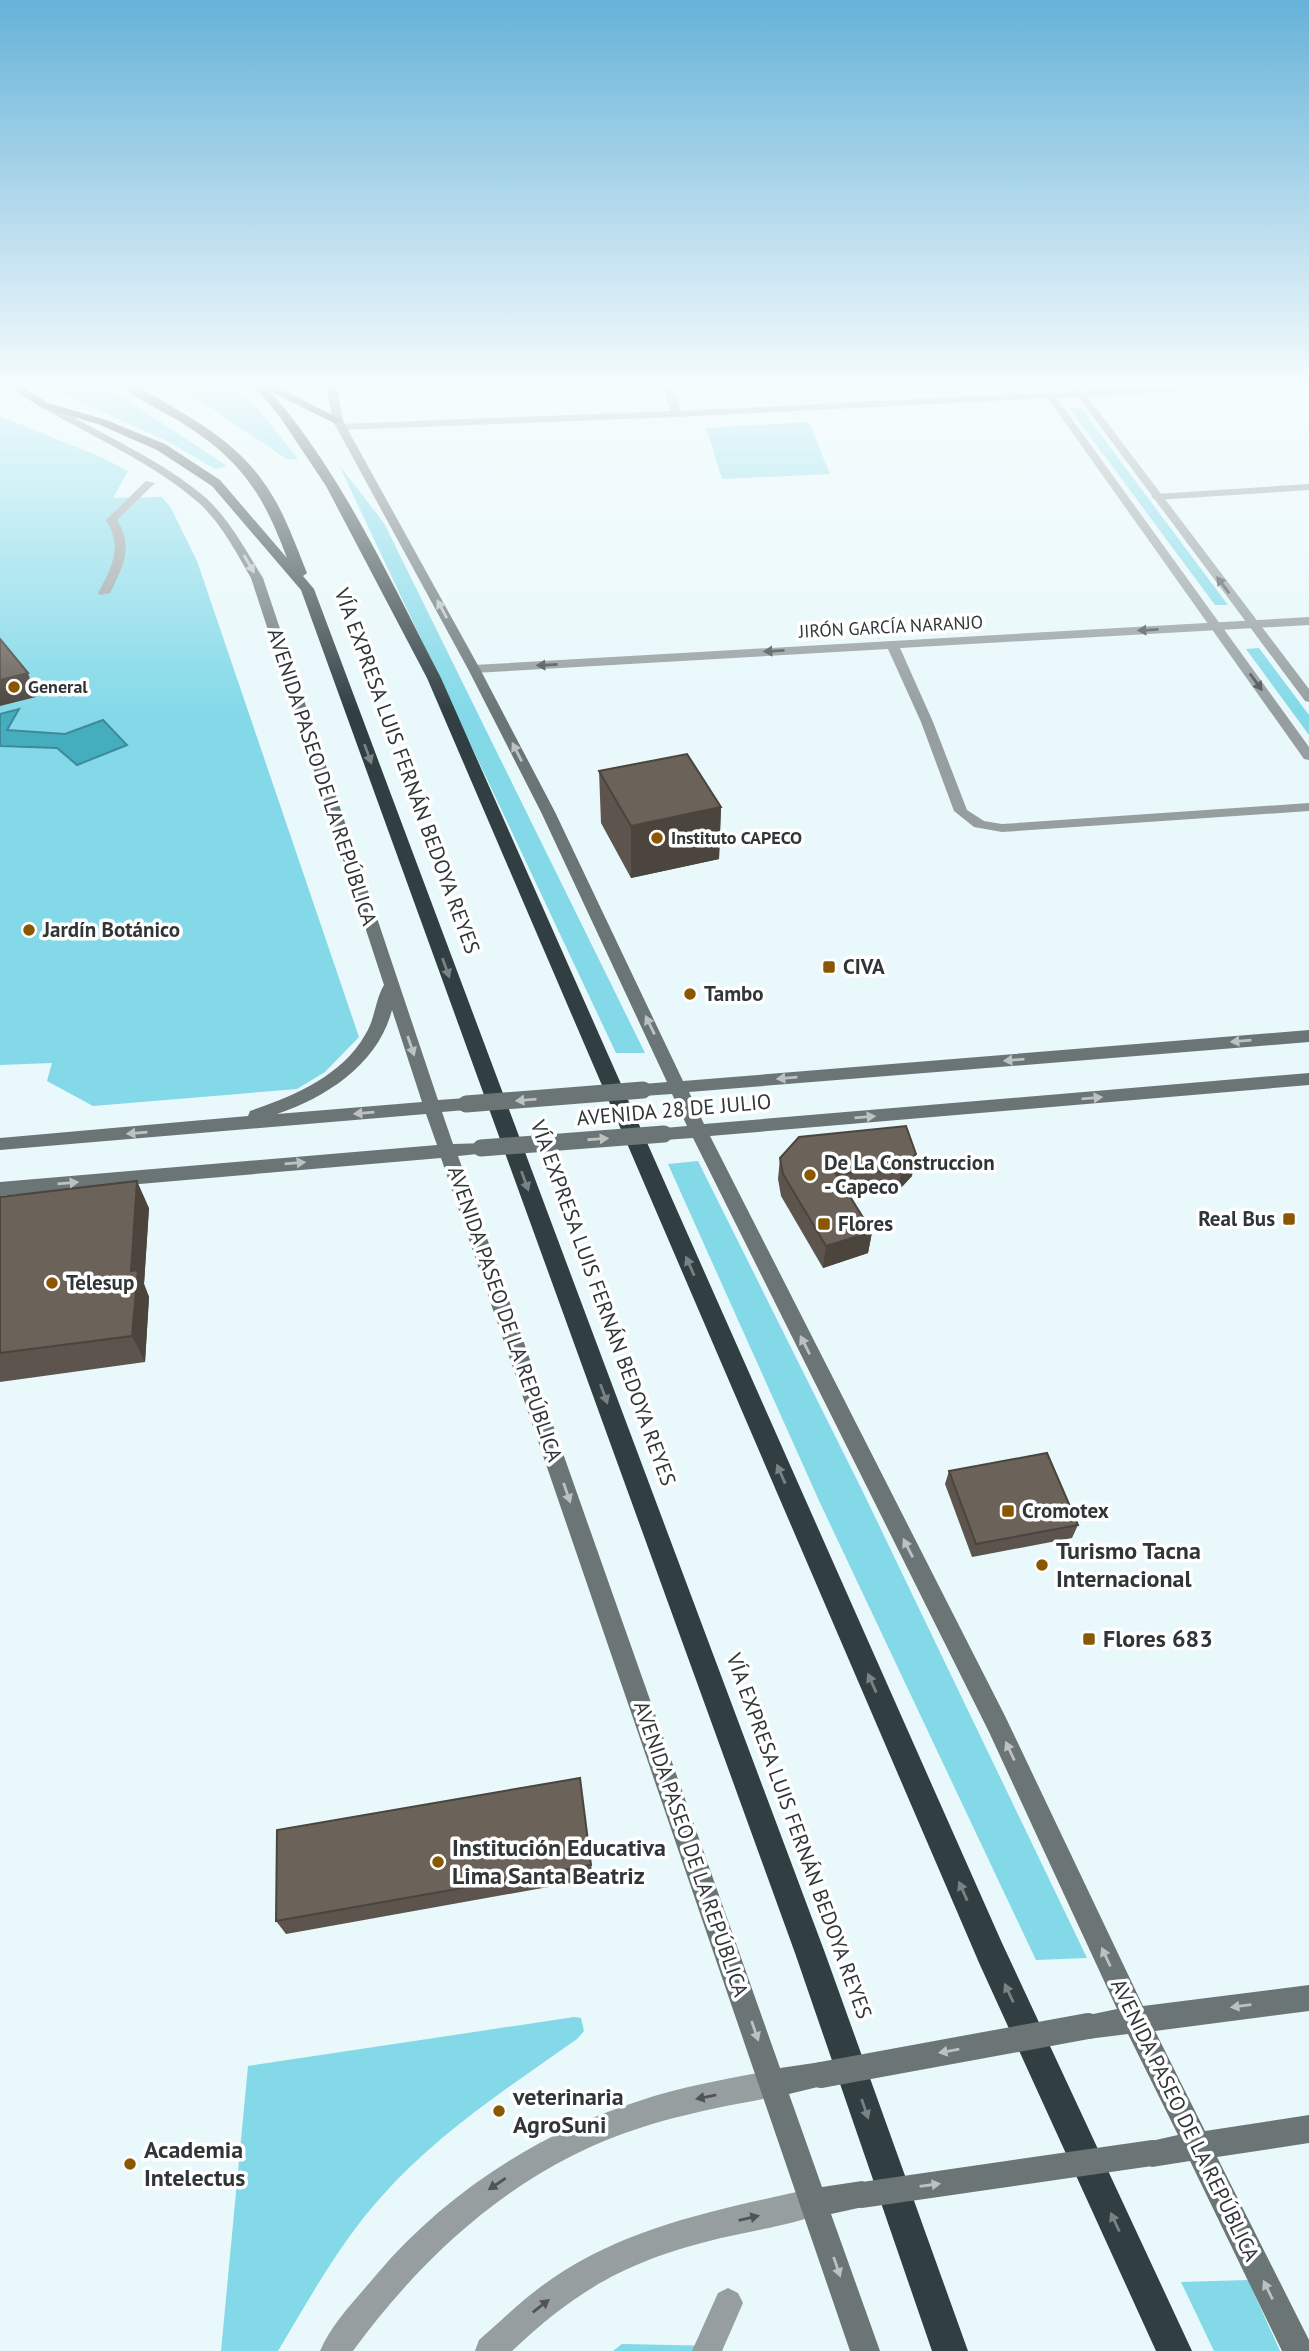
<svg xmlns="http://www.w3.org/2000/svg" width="1309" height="2351" viewBox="0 0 1309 2351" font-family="'PT Sans',sans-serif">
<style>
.green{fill:#83d9e8}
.water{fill:#44aebf;stroke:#3e8a96;stroke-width:2}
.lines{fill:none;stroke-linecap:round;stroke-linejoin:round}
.pedestrian{fill:#979e9f;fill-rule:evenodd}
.minor{fill:#979e9f;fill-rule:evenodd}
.tertiary{fill:#979e9f;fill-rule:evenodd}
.secondary{fill:#6b7576;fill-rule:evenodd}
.motorway{fill:#323f42;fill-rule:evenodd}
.secondary-bridge-far1{stroke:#6b7576;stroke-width:17}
.secondary-bridge{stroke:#6b7576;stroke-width:26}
.wall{fill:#5c544d}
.shaded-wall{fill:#4b453e}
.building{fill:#6b6259;stroke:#4b453e;stroke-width:2}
.oneway{fill:#bcc1c1}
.oneway2{fill:#4f5556}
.oneway3{fill:#7a8284}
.poi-dot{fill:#8a5801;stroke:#fff;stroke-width:2.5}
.labels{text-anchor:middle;stroke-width:7;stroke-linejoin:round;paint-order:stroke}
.far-street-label{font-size:18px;fill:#303637;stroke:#fff}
.far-poi-label{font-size:18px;font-weight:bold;fill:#303637;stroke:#fff;text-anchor:start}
.street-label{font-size:21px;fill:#303637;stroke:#fff}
.poi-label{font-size:21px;font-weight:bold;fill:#303637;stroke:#fff;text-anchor:start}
.near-poi-label{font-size:24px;font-weight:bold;fill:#303637;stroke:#fff;text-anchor:start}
</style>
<rect width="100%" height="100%" fill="#e8f8fb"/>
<path class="green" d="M39,383H102L227,466L215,469L167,441Z
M175,383H227L256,406L298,459H286Z
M1080,407L1228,605H1215L1069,408Z
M0,416L101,457L128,471L113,498L162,497L171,508L197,561L359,1037L325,1072L297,1089L93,1106L47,1081L52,1063L0,1065Z
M809,422L830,474L722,479L706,428Z
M339,465L384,523L645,1053H616Z
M1259,648L1309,715V735L1246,649Z
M698,1161L863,1492L1087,1958L1036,1960L821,1505L668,1164Z
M574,2017L581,2018L584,2031L577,2039C509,2087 438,2133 382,2196C341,2241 309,2299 278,2351H221L248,2066Z
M1248,2280L1280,2351H1214L1181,2282Z
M622,2344L719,2346L723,2351H613Z"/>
<path class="water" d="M19,709L7,730L65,734L103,720L127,745L77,765L57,748L0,746V714Z"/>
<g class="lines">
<path class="pedestrian" d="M146,481L155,483L117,520C134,547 123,567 110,593L100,595L98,593C112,567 123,547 106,520Z
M728,2288L738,2293L743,2303L722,2351H692L718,2293Z"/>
<path class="minor" d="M661,383H671L681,411L1232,383H1296L1292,386L677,417L341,430L336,427L341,424L671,411Z
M1309,484V490L1156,500L1151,497L1156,494Z
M1309,617V625L900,648L933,722L967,810L984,821L1002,824L1309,803V811L1002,832L974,827L954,811L921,722L888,649L474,673L468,669L474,665Z"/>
<path class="tertiary" d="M1037,383H1046L1309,747V760L1304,759Z
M1068,383H1077L1309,689V702L1305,701Z
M773,2070L783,2073L786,2083L783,2093C765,2100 745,2102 726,2106C698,2112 670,2118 643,2127C523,2164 426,2251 353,2351H320C332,2323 357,2298 377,2274C445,2194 538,2133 639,2101C682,2086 728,2079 773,2070Z
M815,2188L825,2192L829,2202L825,2212C793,2225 755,2230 721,2238C630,2260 580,2287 512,2351H475L479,2340C503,2319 526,2296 553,2278C630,2225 725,2208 815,2188Z"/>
<path class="secondary" d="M326,383H336L343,421L480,669L555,812L683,1081L1309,1030V1042L689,1092L704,1124L1309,1073V1085L710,1136L1005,1716L1143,2006L1309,1985V2011L1155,2031L1205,2131L1309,2115V2143L1217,2157L1309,2340V2351H1282L1190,2161L1152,2167L1142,2163L1138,2153L1142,2143L1178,2135L1128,2034L1088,2039L1079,2035L1075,2026L1079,2017L1117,2009L989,1732L693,1138L664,1140L655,1134L664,1128L687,1126L672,1094L643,1096L635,1090L643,1084L667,1082L541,812L468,669L333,421Z
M41,403H47C98,432 162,460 206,498C230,520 246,551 263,578L438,1100L466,1098L474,1104L466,1110L442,1112L453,1144L487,1143L490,1148L487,1153L458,1156L780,2068L821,2062L830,2066L834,2075L830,2084L789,2094L822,2187L862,2181L872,2185L876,2195L872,2205L831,2214L880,2351H850L441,1158L0,1196V1182L437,1145L426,1114L0,1150V1138L248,1116L250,1111C293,1096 341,1077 365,1035C375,1020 375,1000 384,985L251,578C236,552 221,523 199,503C153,463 93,437 41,407ZM392,1010L422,1102L277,1114C327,1097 378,1064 392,1010Z"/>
<path class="motorway" d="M4,383H17L48,403L106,420L165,444L220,480L287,558C262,491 240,459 179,421C159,409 135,399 119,383H132C178,411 230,435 262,480C283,508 294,541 307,573L303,576L314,589L825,1953L968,2351H932L795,1953L301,590L212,486L157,450L98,424L40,407Z
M252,383H270L344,421L334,423L271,392C344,477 390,580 441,678L1002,1943L1192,2351H1156L980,1965L427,678L326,486L280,417Z"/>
<path class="secondary-bridge-far1" d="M466,1104L643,1090
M481,1148L664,1134"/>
<path class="secondary-bridge" d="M821,2075L1088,2026
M862,2195L1152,2153"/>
</g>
<path class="wall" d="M599,771L721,807L719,859L631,878L601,823Z
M906,1126L912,1176L897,1192L849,1195L872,1232L868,1253L823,1268L781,1196L778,1179L780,1158Z
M0,1200L149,1208L144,1284L149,1297L145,1362L0,1382Z
M949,1471L1078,1525L1072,1538L972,1557L945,1484Z
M580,1778L593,1879L286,1934L276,1921Z"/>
<path class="shaded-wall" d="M28,673L36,697L0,706V680Z
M721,807L719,859L631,878V826Z
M916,1154L912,1176L897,1192L902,1170Z
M137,1181L149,1208L144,1284L149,1297L145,1362L132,1336L131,1271Z
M872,1232L868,1253L823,1268L826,1246Z"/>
<path class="building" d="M0,639L28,673L0,680Z
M687,754L721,807L631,826L599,771Z
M906,1126L916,1154L902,1170L836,1174L872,1232L826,1246L783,1174L780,1158L799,1137Z
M137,1181L131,1271L138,1270L132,1336L0,1353V1197Z
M1047,1453L1078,1525L976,1544L949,1471Z
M580,1778L591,1865L276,1921L277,1830Z"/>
<defs><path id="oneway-solid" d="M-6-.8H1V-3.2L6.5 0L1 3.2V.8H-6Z" transform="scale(1.75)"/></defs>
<g class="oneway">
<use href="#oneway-solid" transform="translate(249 564) rotate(60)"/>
<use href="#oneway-solid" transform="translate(442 609) rotate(-118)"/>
<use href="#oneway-solid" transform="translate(517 752) rotate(-117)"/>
<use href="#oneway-solid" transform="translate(650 1025) rotate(-116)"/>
<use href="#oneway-solid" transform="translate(1241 1041) rotate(175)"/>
<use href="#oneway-solid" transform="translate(411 1046) rotate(71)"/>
<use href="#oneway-solid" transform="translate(1014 1060) rotate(175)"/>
<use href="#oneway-solid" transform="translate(787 1078) rotate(175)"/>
<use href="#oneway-solid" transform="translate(1092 1098) rotate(-5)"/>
<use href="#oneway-solid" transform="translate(526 1100) rotate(175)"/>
<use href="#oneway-solid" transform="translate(364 1113) rotate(175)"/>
<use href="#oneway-solid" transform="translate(865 1117) rotate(-5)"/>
<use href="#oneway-solid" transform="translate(137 1133) rotate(175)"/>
<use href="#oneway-solid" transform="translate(598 1139) rotate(-4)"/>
<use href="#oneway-solid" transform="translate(295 1163) rotate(-5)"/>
<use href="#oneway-solid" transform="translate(68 1183) rotate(-5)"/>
<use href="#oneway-solid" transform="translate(805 1345) rotate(-117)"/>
<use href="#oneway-solid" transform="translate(567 1493) rotate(71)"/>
<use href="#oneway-solid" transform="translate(908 1548) rotate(-117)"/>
<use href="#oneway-solid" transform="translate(1010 1751) rotate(-115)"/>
<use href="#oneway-solid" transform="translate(1106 1957) rotate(-115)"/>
<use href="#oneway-solid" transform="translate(1241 2006) rotate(173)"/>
<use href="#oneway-solid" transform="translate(755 2031) rotate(71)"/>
<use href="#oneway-solid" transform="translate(949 2051) rotate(170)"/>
<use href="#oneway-solid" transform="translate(930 2185) rotate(-8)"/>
<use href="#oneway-solid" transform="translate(837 2267) rotate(71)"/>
<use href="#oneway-solid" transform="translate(1268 2290) rotate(-116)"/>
</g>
<g class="oneway2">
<use href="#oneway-solid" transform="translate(1223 585) rotate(-127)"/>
<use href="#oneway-solid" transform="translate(1148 630) rotate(177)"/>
<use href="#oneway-solid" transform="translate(774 651) rotate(177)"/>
<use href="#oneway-solid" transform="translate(547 665) rotate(177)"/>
<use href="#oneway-solid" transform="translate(1256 682) rotate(54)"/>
<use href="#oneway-solid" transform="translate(706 2097) rotate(168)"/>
<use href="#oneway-solid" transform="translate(497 2184) rotate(146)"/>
<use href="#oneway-solid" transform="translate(749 2218) rotate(-13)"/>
<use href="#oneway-solid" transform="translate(541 2306) rotate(-38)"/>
</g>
<g class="oneway3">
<use href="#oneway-solid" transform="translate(368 754) rotate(70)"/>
<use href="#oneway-solid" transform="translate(446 968) rotate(70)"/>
<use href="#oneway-solid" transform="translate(525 1181) rotate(70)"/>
<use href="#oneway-solid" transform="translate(690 1266) rotate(-114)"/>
<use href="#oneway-solid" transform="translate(604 1394) rotate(70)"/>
<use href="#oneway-solid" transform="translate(781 1474) rotate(-114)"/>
<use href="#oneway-solid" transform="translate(872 1683) rotate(-114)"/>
<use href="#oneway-solid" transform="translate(963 1891) rotate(-114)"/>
<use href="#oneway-solid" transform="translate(1009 1993) rotate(-115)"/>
<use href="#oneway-solid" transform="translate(865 2109) rotate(71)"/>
<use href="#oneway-solid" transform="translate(1115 2222) rotate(-115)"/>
</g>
<linearGradient id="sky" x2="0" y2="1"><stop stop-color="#66b2d8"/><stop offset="0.54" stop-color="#f5fcfd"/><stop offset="1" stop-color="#f5fcfd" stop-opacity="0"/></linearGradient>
<rect width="1309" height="712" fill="url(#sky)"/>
<g class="poi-dot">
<circle cx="14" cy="687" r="7"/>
<circle cx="657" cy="838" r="7"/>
<circle cx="29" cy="930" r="7"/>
<rect x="822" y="960" width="14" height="14" rx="3.5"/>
<circle cx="690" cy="994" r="7"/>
<circle cx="810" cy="1175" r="7"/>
<rect x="1282" y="1212" width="14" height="14" rx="3.5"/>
<rect x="817" y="1217" width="14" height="14" rx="3.5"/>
<circle cx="52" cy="1283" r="7"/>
<rect x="1001" y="1504" width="14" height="14" rx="3.5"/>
<circle cx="1042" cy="1565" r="7"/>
<rect x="1082" y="1632" width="14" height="14" rx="3.5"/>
<circle cx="438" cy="1862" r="7"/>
<circle cx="499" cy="2111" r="7"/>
<circle cx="130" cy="2164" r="7"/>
</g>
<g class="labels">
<g class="far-street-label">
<text transform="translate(891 627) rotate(-3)" y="6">JIRÓN GARCÍA NARANJO</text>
</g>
<g class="far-poi-label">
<text x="28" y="693">General</text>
<text x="671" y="844">Instituto CAPECO</text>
</g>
<g class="street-label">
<text transform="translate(407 771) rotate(70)" y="7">VÍA EXPRESA LUIS FERNÁN BEDOYA REYES</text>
<text transform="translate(322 777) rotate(72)" y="7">AVENIDA PASEO DE LA REPÚBLICA</text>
<text transform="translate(674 1110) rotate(-5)" y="7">AVENIDA 28 DE JULIO</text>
<text transform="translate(603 1303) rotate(70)" y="7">VÍA EXPRESA LUIS FERNÁN BEDOYA REYES</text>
<text transform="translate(505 1314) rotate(71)" y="7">AVENIDA PASEO DE LA REPÚBLICA</text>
<text transform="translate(799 1836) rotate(70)" y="7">VÍA EXPRESA LUIS FERNÁN BEDOYA REYES</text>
<text transform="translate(691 1849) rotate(71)" y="7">AVENIDA PASEO DE LA REPÚBLICA</text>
<text transform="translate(1185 2120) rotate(64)" y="7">AVENIDA PASEO DE LA REPÚBLICA</text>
</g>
<g class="poi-label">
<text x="43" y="937">Jardín Botánico</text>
<text x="843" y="974">CIVA</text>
<text x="704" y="1001">Tambo</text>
<text x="824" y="1170">De La Construccion<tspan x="824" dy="24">- Capeco</tspan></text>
<text x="1275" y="1226" text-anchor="end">Real Bus</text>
<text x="838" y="1231">Flores</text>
<text x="66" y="1290">Telesup</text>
<text x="1022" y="1518">Cromotex</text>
</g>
<g class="near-poi-label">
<text x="1056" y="1559">Turismo Tacna<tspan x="1056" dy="28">Internacional</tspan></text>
<text x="1103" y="1647">Flores 683</text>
<text x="452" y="1856">Institución Educativa<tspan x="452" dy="28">Lima Santa Beatriz</tspan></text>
<text x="513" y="2105">veterinaria<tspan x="513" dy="28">AgroSuni</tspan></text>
<text x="144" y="2158">Academia<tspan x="144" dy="28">Intelectus</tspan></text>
</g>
</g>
</svg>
